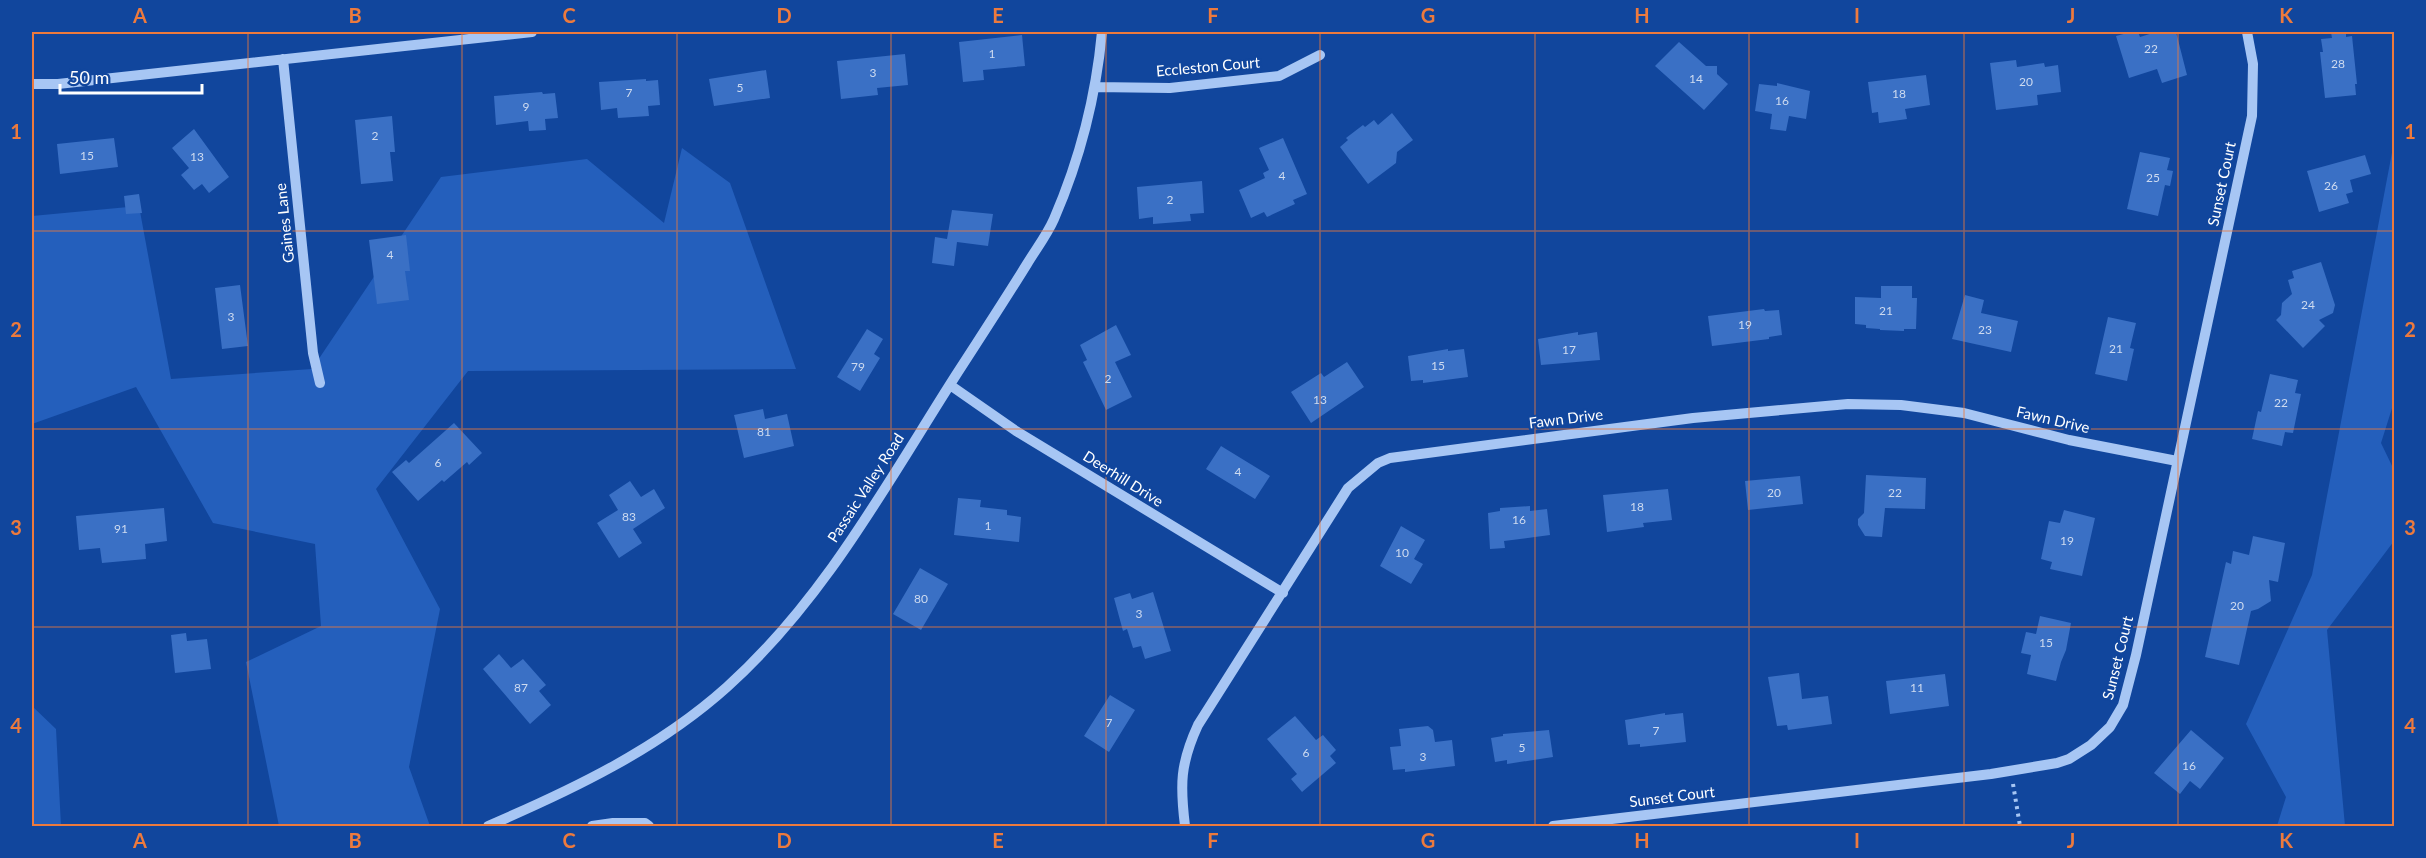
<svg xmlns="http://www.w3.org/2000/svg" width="2426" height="858" viewBox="0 0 2426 858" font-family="Lato,sans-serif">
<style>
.green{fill:#245fbc}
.building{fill:#3a70c5}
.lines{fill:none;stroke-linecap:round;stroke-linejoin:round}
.path{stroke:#a7c6f4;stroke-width:4;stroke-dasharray:3 4.5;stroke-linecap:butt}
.minor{stroke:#a7c6f4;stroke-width:10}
.grid{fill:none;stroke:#ed7a3d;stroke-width:1.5;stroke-opacity:0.55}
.labels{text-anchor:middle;stroke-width:4.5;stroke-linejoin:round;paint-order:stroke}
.number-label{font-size:12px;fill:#cedbf0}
.street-label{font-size:15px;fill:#fff;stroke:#11469d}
.neatline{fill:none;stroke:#ed7a3d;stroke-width:2}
.grid-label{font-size:20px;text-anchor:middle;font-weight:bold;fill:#ed7a3d}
</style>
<rect width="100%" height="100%" fill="#11469d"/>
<path class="green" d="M2394,142V402L2381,443L2394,470V541L2327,630L2345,826H2277L2286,797L2246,724L2312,575Z
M682,148L730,183L796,369L468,371L376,489L440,609L409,767L430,826H279L246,662L321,626L315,544L213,523L136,387L32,424V216L139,206L171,379L312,369L441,177L587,159L664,223Z
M32,706L56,729L61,826H32Z"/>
<path class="building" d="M2131,32H2138L2140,37L2156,32H2176L2187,75L2162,83L2157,69L2129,78L2116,36Z
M2331,32H2346V37L2352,36L2357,84H2355L2356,95L2325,98L2320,52H2323L2321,39L2332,38Z
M1022,35L1025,66L983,70L984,80L963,82L959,42Z
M1679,42L1706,66H1717V74L1728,84L1704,110L1655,66Z
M905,54L908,85L877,88L878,95L841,99L837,61Z
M2016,60L2017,67L2044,63L2045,67L2058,65L2061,92L2037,95L2038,105L1996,110L1990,63Z
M766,70L770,98L714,106L709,79Z
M1926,75L1930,105L1905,109L1907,119L1879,123L1878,112L1872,113L1868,82Z
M646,79V81L658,80L660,105L648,106L649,116L618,118L617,108L601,110L599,82Z
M1777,83L1810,91L1806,119L1789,116L1786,131L1770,129L1772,114L1755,111L1759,84L1777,86Z
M542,92L543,94L555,93L558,118L545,119L546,130L529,131L528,121L496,125L494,96Z
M1392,113L1413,140L1397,152L1396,163L1368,184L1340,147L1348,140L1346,138L1363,125L1365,127L1374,120L1378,125Z
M392,116L395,152H390L393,181L361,184L355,120Z
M194,129L229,177L209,193L202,184L194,190L181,175L189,168L172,148Z
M114,138L118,167L60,174L57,144Z
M1283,138L1307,194L1293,200L1295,204L1267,217L1264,212L1251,218L1239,190L1265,178L1263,173L1269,170L1259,148Z
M2140,152L2170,158L2167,170L2173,171L2170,186L2165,185L2158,216L2127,209Z
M2365,155L2371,174L2350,180L2353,192L2346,194L2349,203L2319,212L2307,171Z
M1202,181L1204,213L1190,214L1191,221L1153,224V217L1139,219L1137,187Z
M139,194L142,213L126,214L124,196Z
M952,210L993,214L988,246L957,242L954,266L932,263L935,237L947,239Z
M406,235L410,271H405L409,300L377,304L369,240Z
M2321,262L2335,305L2333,313L2319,320L2325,326L2303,348L2276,320L2281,315L2282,303L2292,294L2288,280L2294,278L2292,271Z
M240,285L248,346L222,349L215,288Z
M1881,286H1912V298H1917L1916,329H1904V331L1880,330V329L1866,328V325L1855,324V297L1881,298Z
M1965,295L1984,300L1981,313L2018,321L2011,352L1952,339Z
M1764,309L1765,311L1779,310L1782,335L1769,337V339L1712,346L1708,316Z
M2108,317L2136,323L2130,348L2134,349L2127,381L2095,374Z
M1116,325L1131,355L1115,362L1132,397L1106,410L1083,362L1087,360L1080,345Z
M867,329L883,339L874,354L880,358L860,391L837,377Z
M1578,332V335L1597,332L1600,360L1541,365L1538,339Z
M1448,349V351L1464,349L1468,377L1423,383V380L1411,381L1408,356Z
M1347,362L1364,387L1311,423L1291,392L1321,373L1324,377Z
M2270,374L2298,380L2295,393L2301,394L2293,433L2285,432L2282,446L2252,439L2258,411L2261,412Z
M763,409L765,419L787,414L794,446L744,458L734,415Z
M454,423L482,453L469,465L467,462L444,482L442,480L418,501L392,472L406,460L409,463Z
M1221,446L1270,476L1255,499L1206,469Z
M1866,475L1926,478L1925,509L1885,508L1882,537L1865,536L1858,525V519L1864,513Z
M1800,476L1803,504L1748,510L1745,481Z
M630,481L641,497L654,489L665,508L633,529L642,543L619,558L597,523L618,510L609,495Z
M1668,489L1672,520L1643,523L1644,527L1607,532L1603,495Z
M958,498L981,500L980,507L1007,510V515L1021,517L1019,542L954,535Z
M1530,506V511L1547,509L1550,535L1504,541L1505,548L1490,549L1488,513L1500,511V508Z
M164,508L167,541L145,544L146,559L102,563L100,548L79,550L76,516Z
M2064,510L2095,518L2082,576L2050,569L2052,562L2041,559L2049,521L2060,523Z
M1401,526L1425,540L1414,559L1423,564L1411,584L1380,566Z
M2253,536L2285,543L2278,582L2269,580L2271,601L2258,609L2251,611L2239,665L2205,657L2226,562L2231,564L2233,551L2249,555Z
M920,568L948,584L921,630L893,614Z
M1153,592L1171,651L1145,659L1141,646L1133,648L1127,629L1123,631L1114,598L1130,593L1132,599Z
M2040,616L2071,623L2066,650L2061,662L2056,681L2027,674L2031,655L2021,653L2026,632L2036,634Z
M186,633L187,641L207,639L211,669L175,673L171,635Z
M499,654L511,668L523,659L546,685L539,691L551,705L530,724L483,669Z
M1799,673L1802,699L1828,696L1832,724L1788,730L1787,725L1777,726L1768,677Z
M1945,674L1949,706L1890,714L1886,681Z
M1110,695L1135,710L1109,752L1084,736Z
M1665,713V715L1683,713L1686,742L1640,747V744L1628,745L1625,720Z
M1295,716L1316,740L1323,735L1336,750L1330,756L1336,763L1302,792L1291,779L1297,774L1267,739Z
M1428,726L1433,730L1435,742L1452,740L1455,766L1405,772V769L1393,770L1390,747L1401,746L1399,729Z
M1549,730L1553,757L1507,764V760L1495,762L1491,738L1503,736V734Z
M2191,730L2224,758L2200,789L2190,781L2180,794L2154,773Z"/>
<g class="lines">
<path class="path" d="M2013,784L2020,826"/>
<path class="minor" d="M283,59L313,353L320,383
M32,84H58L532,32
M1095,87L1170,88L1279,76L1320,55
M950,385L1016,431L1283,593
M488,826C572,790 658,749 727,687C824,600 887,483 956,375C980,338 1004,301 1027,264C1036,249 1047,235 1054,219C1080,159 1096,96 1102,32
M592,826L613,823H645L649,826
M1185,826C1180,785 1180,764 1198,725L1348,488L1378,463L1390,458L1693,418L1848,404L1901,405L1964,413L2069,440L2177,461
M1553,826L1991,774L2057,763L2069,759L2091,745L2110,727L2123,705L2136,655L2252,116L2253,64L2247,32"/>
</g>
<path class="grid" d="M248,32V826M462,32V826M677,32V826M891,32V826M1106,32V826M1320,32V826M1535,32V826M1749,32V826M1964,32V826M2178,32V826M32,231H2394M32,429H2394M32,627H2394"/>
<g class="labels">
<g class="number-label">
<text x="2151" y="53">22</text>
<text x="992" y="58">1</text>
<text x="2338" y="68">28</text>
<text x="873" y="77">3</text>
<text x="1696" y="83">14</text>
<text x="2026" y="86">20</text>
<text x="740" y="92">5</text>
<text x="629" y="97">7</text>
<text x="1899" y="98">18</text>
<text x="1782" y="105">16</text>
<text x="526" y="111">9</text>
<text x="375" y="140">2</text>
<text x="87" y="160">15</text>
<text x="197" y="161">13</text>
<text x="1282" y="180">4</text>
<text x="2153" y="182">25</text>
<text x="2331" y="190">26</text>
<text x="1170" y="204">2</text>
<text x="390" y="259">4</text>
<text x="2308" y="309">24</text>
<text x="1886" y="315">21</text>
<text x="231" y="321">3</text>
<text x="1745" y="329">19</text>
<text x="1985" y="334">23</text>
<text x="2116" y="353">21</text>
<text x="1569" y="354">17</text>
<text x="1438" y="370">15</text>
<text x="858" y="371">79</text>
<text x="1108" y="383">2</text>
<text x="1320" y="404">13</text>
<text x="2281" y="407">22</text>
<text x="764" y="436">81</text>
<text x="438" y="467">6</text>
<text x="1238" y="476">4</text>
<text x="1774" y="497">20</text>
<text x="1895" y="497">22</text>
<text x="1637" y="511">18</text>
<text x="629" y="521">83</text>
<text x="1519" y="524">16</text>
<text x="988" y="530">1</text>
<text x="121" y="533">91</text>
<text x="2067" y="545">19</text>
<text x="1402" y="557">10</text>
<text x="921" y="603">80</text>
<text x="2237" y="610">20</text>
<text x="1139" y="618">3</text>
<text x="2046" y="647">15</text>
<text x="521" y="692">87</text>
<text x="1917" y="692">11</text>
<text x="1109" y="727">7</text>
<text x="1656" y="735">7</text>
<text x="1522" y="752">5</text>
<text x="1306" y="757">6</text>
<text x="1423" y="761">3</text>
<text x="2189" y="770">16</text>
</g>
<g class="street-label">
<text transform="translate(1208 67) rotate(-5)" y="5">Eccleston Court</text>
<text transform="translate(2222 184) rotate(-78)" y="5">Sunset Court</text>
<text transform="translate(285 223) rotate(-96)" y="5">Gaines Lane</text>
<text transform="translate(1566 419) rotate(-7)" y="5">Fawn Drive</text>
<text transform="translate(2053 420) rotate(13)" y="5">Fawn Drive</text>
<text transform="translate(1123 479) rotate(32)" y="5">Deerhill Drive</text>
<text transform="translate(866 488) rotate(-57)" y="5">Passaic Valley Road</text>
<text transform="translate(2118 658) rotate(-76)" y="5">Sunset Court</text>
<text transform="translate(1672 797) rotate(-7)" y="5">Sunset Court</text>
</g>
</g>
<rect width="2426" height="858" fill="none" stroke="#11469d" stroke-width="66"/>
<path d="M60 84v9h142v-9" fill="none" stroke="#ffffff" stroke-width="3"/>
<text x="69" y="84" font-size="18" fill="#ffffff" stroke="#11469d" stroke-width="4.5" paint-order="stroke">50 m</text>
<rect x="33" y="33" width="2360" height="792" class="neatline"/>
<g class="grid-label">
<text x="140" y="23">A</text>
<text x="355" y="23">B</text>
<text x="569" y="23">C</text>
<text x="784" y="23">D</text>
<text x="998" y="23">E</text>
<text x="1213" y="23">F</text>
<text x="1428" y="23">G</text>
<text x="1642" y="23">H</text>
<text x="1857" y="23">I</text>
<text x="2071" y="23">J</text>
<text x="2286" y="23">K</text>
<text x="16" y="139">1</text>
<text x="2410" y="139">1</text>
<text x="16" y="337">2</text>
<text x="2410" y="337">2</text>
<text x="16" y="535">3</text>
<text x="2410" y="535">3</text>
<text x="16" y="733">4</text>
<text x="2410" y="733">4</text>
<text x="140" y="848">A</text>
<text x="355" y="848">B</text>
<text x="569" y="848">C</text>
<text x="784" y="848">D</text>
<text x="998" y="848">E</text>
<text x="1213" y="848">F</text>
<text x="1428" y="848">G</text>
<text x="1642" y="848">H</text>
<text x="1857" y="848">I</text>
<text x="2071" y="848">J</text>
<text x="2286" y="848">K</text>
</g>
</svg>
